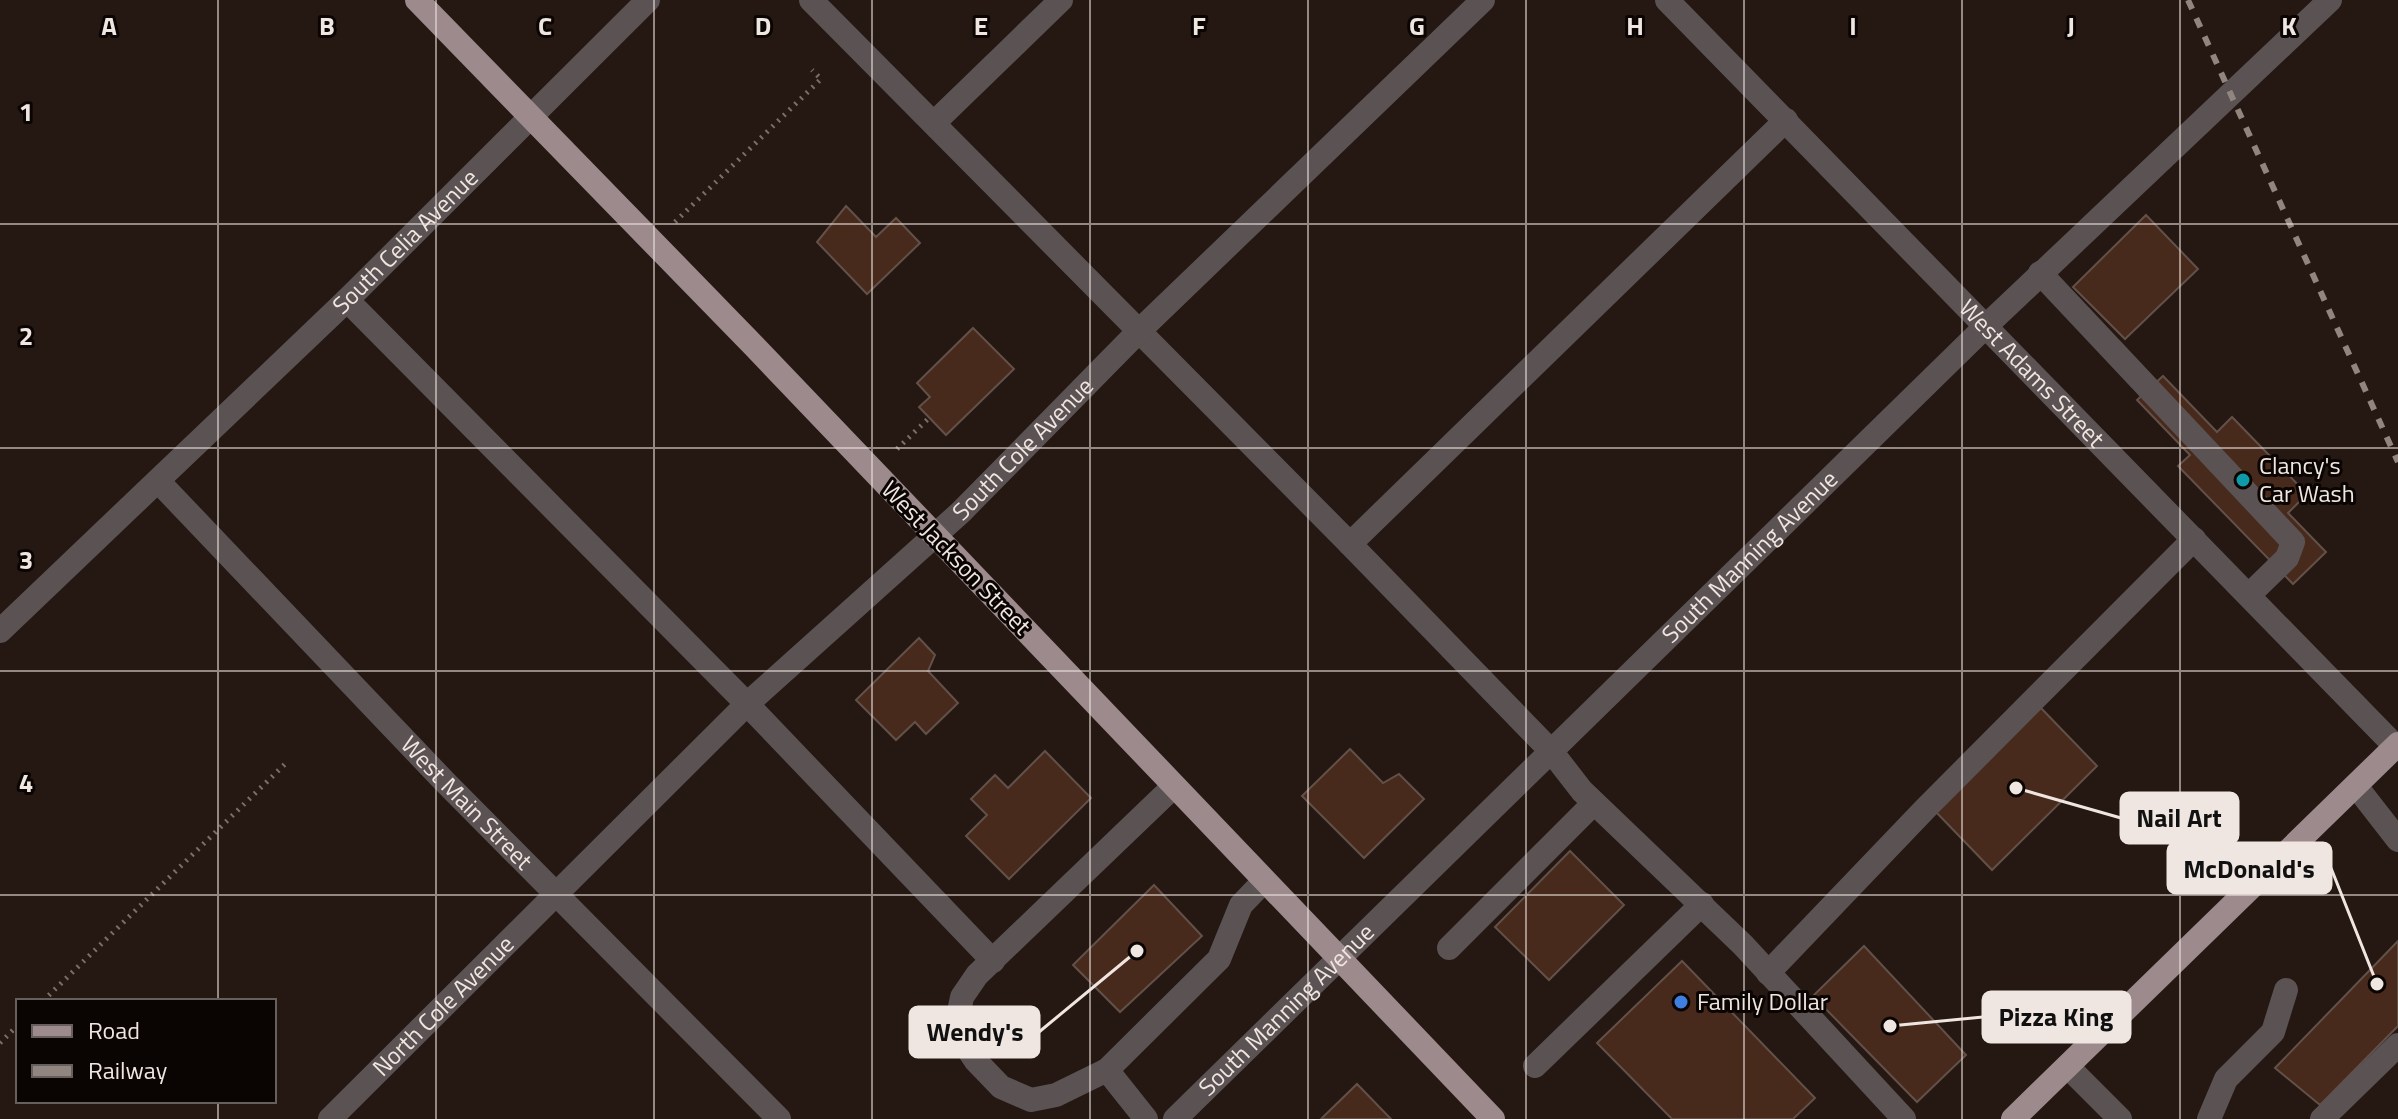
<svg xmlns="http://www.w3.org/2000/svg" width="2398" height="1119" viewBox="0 0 2398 1119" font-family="'Titillium Web',sans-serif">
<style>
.building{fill:#472a1c;stroke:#625149;stroke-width:2}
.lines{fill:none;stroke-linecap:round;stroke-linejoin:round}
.path{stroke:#7a6e68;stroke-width:5;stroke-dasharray:2 6;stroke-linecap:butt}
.minor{stroke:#5b5253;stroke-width:24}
.major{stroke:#9c8a8c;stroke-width:24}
.rail{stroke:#918580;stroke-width:6;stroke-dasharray:10 10;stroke-linecap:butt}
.grid{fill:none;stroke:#f0e6e1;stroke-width:2;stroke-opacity:0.55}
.culture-dot{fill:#0f9aa8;stroke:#0a0503;stroke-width:3}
.shop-dot{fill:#3f7fe0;stroke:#0a0503;stroke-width:3}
.labels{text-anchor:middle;stroke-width:6;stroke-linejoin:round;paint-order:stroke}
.street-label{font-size:24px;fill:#f0e6e1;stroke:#0a0503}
.poi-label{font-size:24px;fill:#f0e6e1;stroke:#0a0503;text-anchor:start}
.grid-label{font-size:26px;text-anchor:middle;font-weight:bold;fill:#f0e6e1;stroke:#0a0503;stroke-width:6;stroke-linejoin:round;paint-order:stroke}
.leader{fill:none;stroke:#f0e6e1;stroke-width:3}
.callout-dot{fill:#f0e6e1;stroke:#0a0503;stroke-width:3}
.callout{fill:#f0e6e1;stroke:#f0e6e1;stroke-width:3}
.callout-label{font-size:26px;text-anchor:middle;font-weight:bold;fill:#111}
</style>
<rect width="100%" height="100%" fill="#251711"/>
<path class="building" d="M846,206L876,237L896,218L920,243L867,294L817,242Z
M2146,215L2198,269L2125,339L2073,287Z
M973,328L1014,369L946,435L919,407L930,397L917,383Z
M2163,376L2217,432L2232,417L2307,494L2288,513L2326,552L2293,584L2178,466L2190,455L2137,400Z
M919,638L935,655L928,671L958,703L926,734L915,722L896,740L856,700Z
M2039,706L2097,766L1992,870L1934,810Z
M1350,749L1383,783L1399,774L1424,799L1364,858L1302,796Z
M1045,751L1091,798L1009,879L966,836L987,815L971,799L995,775L1008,788Z
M1570,851L1624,905L1549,980L1495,927Z
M1154,885L1202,936L1120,1012L1073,965Z
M2398,941V1026L2320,1105L2275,1068Z
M1864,946L1966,1055L1917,1102L1813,996Z
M1682,961L1815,1098L1793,1119H1672L1597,1043Z
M1357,1084L1391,1119H1321Z"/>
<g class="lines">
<path class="path" d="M675,222L821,79L812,70
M897,449L929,418
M43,1001L285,764
M0,1043L18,1025"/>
<g class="minor">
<path d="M811,0L1350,544L1551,751L1582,791L1743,945L1904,1119"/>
<path id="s1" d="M1667,0L2396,747"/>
<path d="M935,122L1061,0"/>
<path d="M2040,273L2293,542L2287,558L2249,595"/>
<path d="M347,300L747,704L993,961"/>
<path id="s2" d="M158,481L444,781L779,1119"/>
<path d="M1350,544L1786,120"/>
<path id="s3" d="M0,631L347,300L648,0"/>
<path d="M2356,786L2398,840"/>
<path d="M1173,787L977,975L962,997L957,1022L962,1040L976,1061L1001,1087L1031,1100L1056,1095L1107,1070L1219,959L1241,905L1264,881"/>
<path d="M1449,948L1594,803"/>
<path d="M1768,973L1925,809L2194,539"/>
<path d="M1535,1066L1702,904"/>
<path d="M2068,1067L2120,1119"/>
<path d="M1107,1070L1146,1119"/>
<path id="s4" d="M330,1119L747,704L961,512L1138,332L1483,0"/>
<path id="s5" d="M1175,1119L1987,325L2330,0"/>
<path d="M2209,1119L2226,1079L2273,1032L2286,990"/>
<path d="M2322,1119L2398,1045"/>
</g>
<path class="major" d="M417,0L754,346L1493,1119
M2013,1119L2398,744"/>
<path class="rail" d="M2188,0L2398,462"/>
</g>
<path class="grid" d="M218,0V1001M436,0V1119M654,0V1119M872,0V1119M1090,0V1119M1308,0V1119M1526,0V1119M1744,0V1119M1962,0V1119M2180,0V1119M0,224H2398M0,448H2398M0,671H2398M0,895H2398M218,1101V1119"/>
<circle class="culture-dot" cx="2243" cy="480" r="8"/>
<circle class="shop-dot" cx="1681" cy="1002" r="8"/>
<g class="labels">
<g class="street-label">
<text dy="8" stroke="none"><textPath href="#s3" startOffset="562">South Celia Avenue</textPath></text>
<text dy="8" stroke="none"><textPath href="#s1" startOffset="522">West Adams Street</textPath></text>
<text dy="8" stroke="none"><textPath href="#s4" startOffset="964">South Cole Avenue</textPath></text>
<text dy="8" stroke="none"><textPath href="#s5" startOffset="804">South Manning Avenue</textPath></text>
<text transform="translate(956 558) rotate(46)" y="8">West Jackson Street</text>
<text dy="8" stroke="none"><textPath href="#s2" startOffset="446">West Main Street</textPath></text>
<text dy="8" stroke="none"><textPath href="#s4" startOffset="160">North Cole Avenue</textPath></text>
<text dy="8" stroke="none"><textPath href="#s5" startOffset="156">South Manning Avenue</textPath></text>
</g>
<g class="poi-label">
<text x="2259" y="474">Clancy's<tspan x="2259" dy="28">Car Wash</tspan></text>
<text x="1697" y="1010">Family Dollar</text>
</g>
</g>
<g class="grid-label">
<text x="109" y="35">A</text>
<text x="327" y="35">B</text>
<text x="545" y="35">C</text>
<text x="763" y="35">D</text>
<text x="981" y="35">E</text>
<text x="1199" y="35">F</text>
<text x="1417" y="35">G</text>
<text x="1635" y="35">H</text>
<text x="1853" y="35">I</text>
<text x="2071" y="35">J</text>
<text x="2289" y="35">K</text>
<text x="26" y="121">1</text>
<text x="26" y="345">2</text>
<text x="26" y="569">3</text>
<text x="26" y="792">4</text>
</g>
<path class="leader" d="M2016 788L2121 818M2377 984L2331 868M1890 1026L1983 1017M1137 951L1039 1032"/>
<g class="callout-dot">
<circle cx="2016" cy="788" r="8"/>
<circle cx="2377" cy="984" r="8"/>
<circle cx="1890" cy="1026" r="8"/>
<circle cx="1137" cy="951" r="8"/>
</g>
<g class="callout">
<rect x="2121" y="793" width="117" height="50" rx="8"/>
<rect x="2168" y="843" width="163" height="50" rx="8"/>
<rect x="1983" y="992" width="147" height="50" rx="8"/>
<rect x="910" y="1007" width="129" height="50" rx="8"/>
</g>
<g class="callout-label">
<text x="2179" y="827">Nail Art</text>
<text x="2249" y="878">McDonald's</text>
<text x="2056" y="1026">Pizza King</text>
<text x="975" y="1041">Wendy's</text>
</g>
<rect x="16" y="999" width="260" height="104" fill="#0a0503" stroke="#665f5c" stroke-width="2"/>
<rect x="32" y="1025" width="40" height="12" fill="#9c8a8c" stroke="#665f5c" stroke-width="2"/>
<text x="88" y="1039" font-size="24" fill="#f0e6e1">Road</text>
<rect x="32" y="1065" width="40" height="12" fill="#918580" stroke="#665f5c" stroke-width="2"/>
<text x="88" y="1079" font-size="24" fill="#f0e6e1">Railway</text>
</svg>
